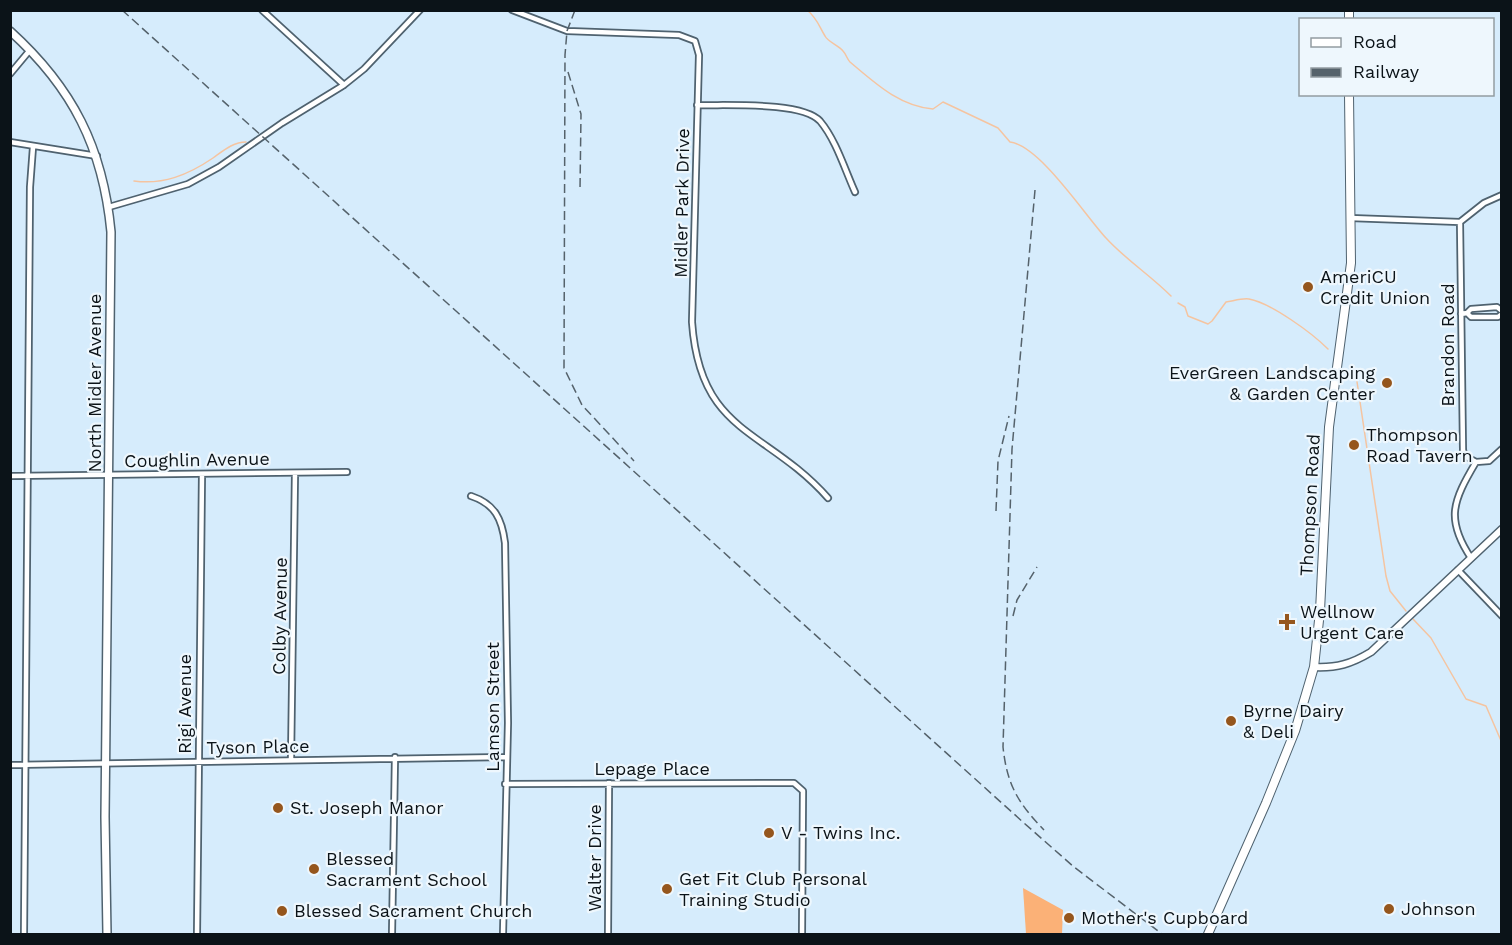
<svg xmlns="http://www.w3.org/2000/svg" width="1512" height="945" viewBox="0 0 1512 945" font-family="'Work Sans',sans-serif">
<style>
.green{fill:#fbb177}
.lines{fill:none;stroke-linecap:round;stroke-linejoin:round}
.stream{stroke:#f5c4a0;stroke-width:1.5}
.minor-casing{stroke:#4f626f;stroke-width:8}
.tertiary-casing{stroke:#4f626f;stroke-width:9}
.secondary-casing{stroke:#4f626f;stroke-width:10}
.primary-casing{stroke:#4f626f;stroke-width:10}
.minor{stroke:#fff;stroke-width:4.5}
.tertiary{stroke:#fff;stroke-width:6}
.secondary{stroke:#fff;stroke-width:7}
.primary{stroke:#fff;stroke-width:8}
.rail{stroke:#55626b;stroke-width:1.5;stroke-dasharray:9 4.5;stroke-linecap:butt}
.poi-dot{fill:#95561d;stroke:#eef7fd;stroke-width:2}
.labels{text-anchor:middle;stroke-width:4.5;stroke-linejoin:round;paint-order:stroke}
.street-label{font-size:18px;fill:#0b1318;stroke:#eef7fd}
.poi-label{font-size:18px;fill:#0b1318;stroke:#eef7fd;text-anchor:start}
</style>
<rect width="100%" height="100%" fill="#d6ecfc"/>
<path class="green" d="M1023,888L1063,910L1062,934H1026Z"/>
<g class="lines">
<path class="stream" d="M807,10C817,18 819,26 825,36C828,42 838,45 843,51C846,54 847,59 850,62C875,83 899,106 933,109L943,102L998,128L1010,142C1040,146 1084,214 1106,238C1125,259 1150,275 1171,296
M134,181C163,185 188,175 213,158C223,151 233,142 246,142
M1178,303L1185,307L1188,316L1208,324L1212,321L1226,302C1233,301 1242,298 1249,299C1271,303 1312,333 1328,349
M1350,367L1356,375L1386,576L1390,591L1406,611
M1413,619L1431,638L1466,699L1486,706L1502,743"/>
<defs>
<path id="minor" d="M262,10L344,85
M512,10L567,31L679,35L695,41L699,55L692,322C700,435 766,428 828,498
M10,74L30,50
M697,105C725,106 802,101 820,121C836,140 845,170 855,192
M10,142L97,156
M109,207L188,184L219,167L282,123L344,85L364,69L420,10
M1350,218L1460,222L1484,203L1502,195
M1460,222L1463,450L1465,456L1476,462
M1467,313L1471,317H1498L1502,314
M1461,314L1467,313L1471,309L1497,307L1502,311
M10,476L347,472
M471,496C495,504 502,519 505,543L508,723L503,934
M1471,558C1445,519 1453,501 1476,462L1489,461L1502,449
M1458,570L1502,616
M291,760L295,473
M10,765L506,757
M505,784L794,783L803,791L802,934
M24,934L30,187L33,147
M197,934L202,474
M392,934L395,757
M608,934L609,783"/>
<path id="tertiary" d="M1314,667C1337,668 1351,664 1371,652L1502,529"/>
<path id="secondary" d="M10,31C73,88 103,148 111,232L105,817L107,934"/>
<path id="primary" d="M1349,20V10
M1208,934L1266,803L1295,731L1314,667L1320,611L1329,427L1351,263L1349,94"/>
</defs>
<use href="#minor" class="minor-casing"/>
<use href="#tertiary" class="tertiary-casing"/>
<use href="#secondary" class="secondary-casing"/>
<use href="#primary" class="primary-casing"/>
<use href="#minor" class="minor"/>
<use href="#tertiary" class="tertiary"/>
<use href="#secondary" class="secondary"/>
<use href="#primary" class="primary"/>
<path class="rail" d="M122,10L1024,823L1074,867L1162,934
M575,10L567,31L565,55L564,368L582,405L634,461
M568,72L581,114L580,190
M1035,190L1012,449L1003,747C1007,785 1018,803 1044,830
M996,511L998,461L1009,416
M1013,616L1017,600L1037,567"/>
</g>
<g class="poi-dot">
<circle cx="1308" cy="287" r="6"/>
<circle cx="1387" cy="383" r="6"/>
<circle cx="1354" cy="445" r="6"/>
<path d="M1284 613h6v6h6v6h-6v6h-6v-6h-6v-6h6z"/>
<circle cx="1231" cy="721" r="6"/>
<circle cx="278" cy="808" r="6"/>
<circle cx="769" cy="833" r="6"/>
<circle cx="314" cy="869" r="6"/>
<circle cx="667" cy="889" r="6"/>
<circle cx="1389" cy="909" r="6"/>
<circle cx="282" cy="911" r="6"/>
<circle cx="1069" cy="918" r="6"/>
</g>
<g class="labels">
<g class="street-label">
<text transform="translate(682 203) rotate(-89)" y="6">Midler Park Drive</text>
<text transform="translate(1448 345) rotate(-90)" y="6">Brandon Road</text>
<text transform="translate(95 383) rotate(-90)" y="6">North Midler Avenue</text>
<text transform="translate(197 460) rotate(-1)" y="6">Coughlin Avenue</text>
<text transform="translate(1310 505) rotate(-87)" y="6">Thompson Road</text>
<text transform="translate(280 616) rotate(-89)" y="6">Colby Avenue</text>
<text transform="translate(185 704) rotate(-90)" y="6">Rigi Avenue</text>
<text transform="translate(493 707) rotate(-90)" y="6">Lamson Street</text>
<text transform="translate(258 747) rotate(-1)" y="6">Tyson Place</text>
<text x="652" y="775">Lepage Place</text>
<text transform="translate(595 858) rotate(-90)" y="6">Walter Drive</text>
</g>
<g class="poi-label">
<text x="1320" y="283">AmeriCU<tspan x="1320" dy="21">Credit Union</tspan></text>
<text x="1375" y="379" text-anchor="end">EverGreen Landscaping<tspan x="1375" dy="21">&amp; Garden Center</tspan></text>
<text x="1366" y="441">Thompson<tspan x="1366" dy="21">Road Tavern</tspan></text>
<text x="1300" y="618">Wellnow<tspan x="1300" dy="21">Urgent Care</tspan></text>
<text x="1243" y="717">Byrne Dairy<tspan x="1243" dy="21">&amp; Deli</tspan></text>
<text x="290" y="814">St. Joseph Manor</text>
<text x="781" y="839">V - Twins Inc.</text>
<text x="326" y="865">Blessed<tspan x="326" dy="21">Sacrament School</tspan></text>
<text x="679" y="885">Get Fit Club Personal<tspan x="679" dy="21">Training Studio</tspan></text>
<text x="1401" y="915">Johnson</text>
<text x="294" y="917">Blessed Sacrament Church</text>
<text x="1081" y="924">Mother's Cupboard</text>
</g>
</g>
<rect width="1512" height="945" fill="none" stroke="#0b1318" stroke-width="24"/>
<rect x="1299" y="18" width="195" height="78" fill="#eef7fd" stroke="#939ca1" stroke-width="1.5"/>
<rect x="1311" y="38" width="30" height="9" fill="#ffffff" stroke="#939ca1" stroke-width="1.5"/>
<text x="1353" y="48" font-size="18" fill="#0b1318">Road</text>
<rect x="1311" y="68" width="30" height="9" fill="#55626b" stroke="#939ca1" stroke-width="1.5"/>
<text x="1353" y="78" font-size="18" fill="#0b1318">Railway</text>
</svg>
